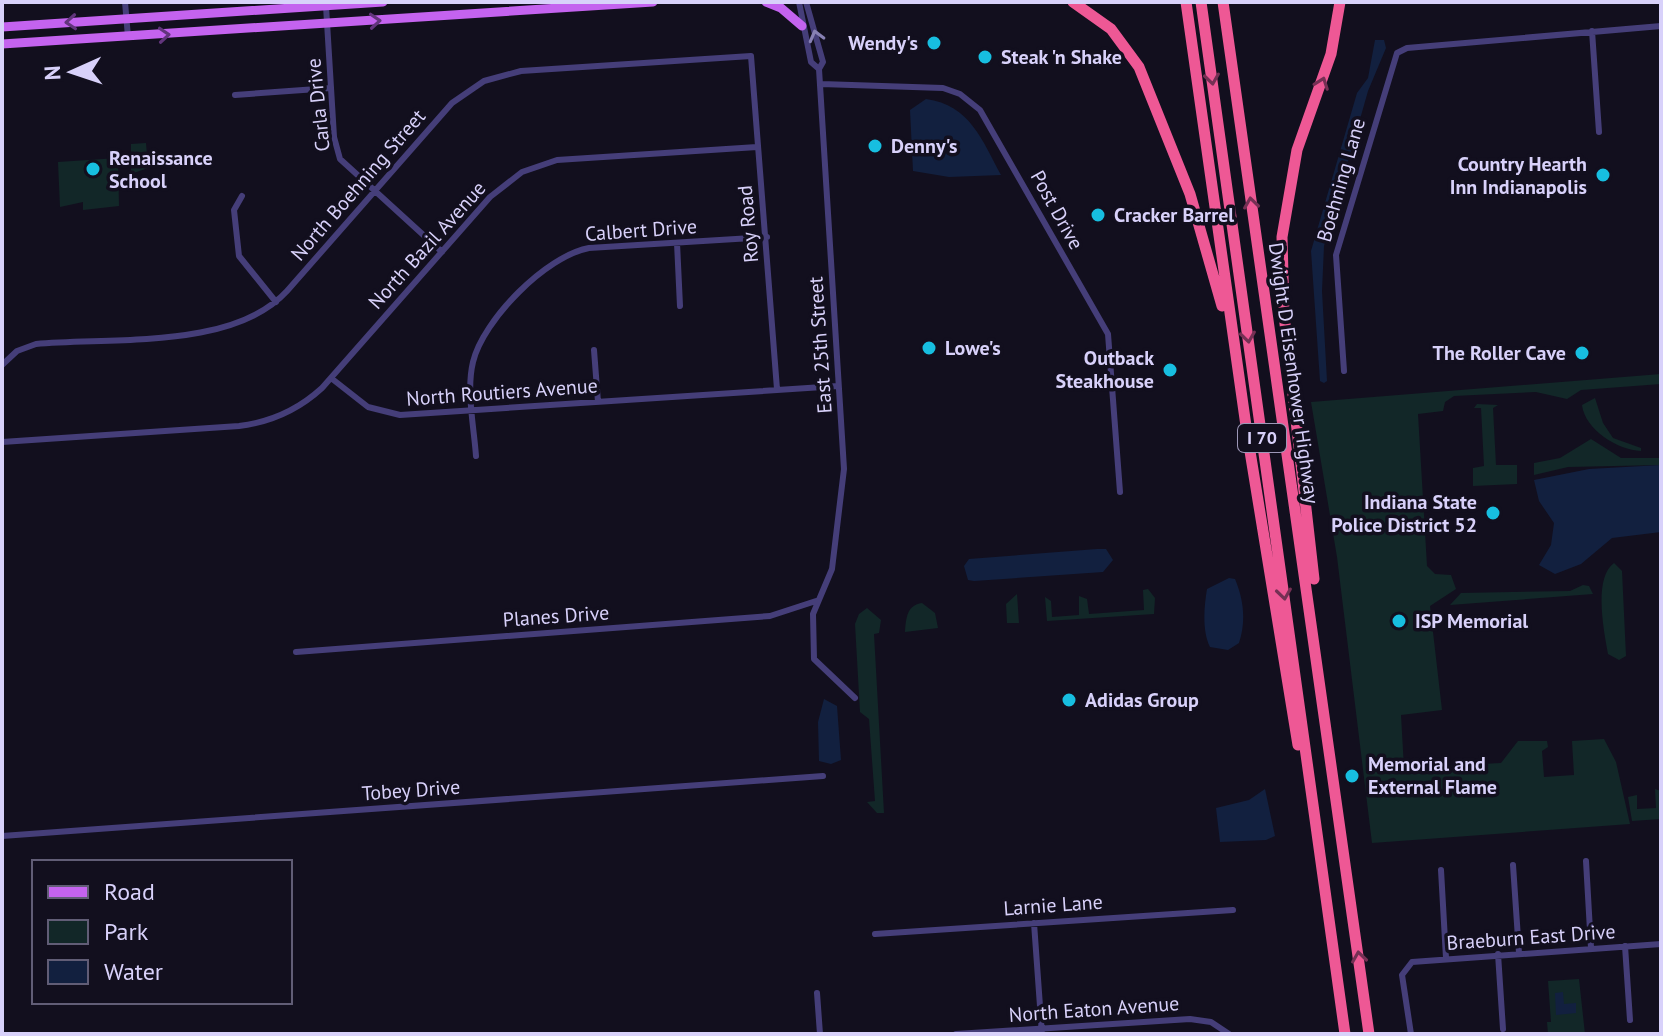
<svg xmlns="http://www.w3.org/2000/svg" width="1663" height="1036" viewBox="0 0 1663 1036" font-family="'PT Sans',sans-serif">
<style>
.green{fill:#122728}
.water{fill:#12203f}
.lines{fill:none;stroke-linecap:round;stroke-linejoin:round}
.street{stroke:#453e79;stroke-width:6}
.primary{stroke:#c463ef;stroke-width:9}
.highway{stroke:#ee5895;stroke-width:11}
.oneway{stroke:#62357c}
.oneway2{stroke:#8780b3}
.oneway3{stroke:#753054}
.poi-dot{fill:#17bee0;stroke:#120f1e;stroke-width:3}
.labels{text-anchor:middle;stroke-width:7;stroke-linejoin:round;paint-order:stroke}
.shield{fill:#120f1e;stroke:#9d97b8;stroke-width:2}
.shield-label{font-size:18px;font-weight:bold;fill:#d8d1fa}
.poi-label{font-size:20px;font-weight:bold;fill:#d8d1fa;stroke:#120f1e;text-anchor:start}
.street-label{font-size:20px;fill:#d8d1fa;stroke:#120f1e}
</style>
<rect width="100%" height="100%" fill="#120f1e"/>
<path class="green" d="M146,143L148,168L131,174V144Z
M118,158L119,206L83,210V202L60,207L58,162Z
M1661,374V384L1581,390L1567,399L1536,392L1454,396L1445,402L1443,411L1418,414L1427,566L1435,574L1451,575L1456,589L1430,606L1442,710L1401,715L1404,768L1501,763L1518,741H1547L1548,747L1542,751L1544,777L1574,775L1572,741L1604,739L1616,762L1630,824L1372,843L1337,557L1311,402Z
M1595,398L1603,423L1613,438L1641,448V451C1618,450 1585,430 1582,405Z
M1477,404L1498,405L1493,408L1496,465H1517V484L1473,486V468L1484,466L1481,408H1474Z
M1591,439L1621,458H1661V465L1568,467L1534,475V463L1560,458Z
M1614,563L1622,571L1626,656L1619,660L1608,654C1604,632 1593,578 1614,563Z
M1583,585L1589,586L1593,594L1450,605L1461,593L1570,591Z
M1148,589L1155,598L1154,614L1047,621L1045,597L1051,601L1052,617L1079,615V596L1087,599L1089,614L1144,610L1143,590Z
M1017,594L1019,623H1007L1006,604Z
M922,603L935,613L938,628L905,632C906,618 907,605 922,603Z
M867,608L881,620L879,633L874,634L884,813H877L867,802L875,801L869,719L860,712L855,624L859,614Z
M1655,789L1661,791V819L1632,821L1628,797L1637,795V809L1656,808Z
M1579,979L1585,1034H1548L1547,1022H1551L1548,981Z"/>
<path class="water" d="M1375,40H1384L1386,48L1368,91L1324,246L1322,291L1327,381L1324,383L1320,381L1311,251L1357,93L1368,78Z
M926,99C970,105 982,140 1001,175L949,177L913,171L910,110Z
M1661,465V532L1612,538L1581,564L1555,574L1539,565L1551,545L1554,523L1539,501L1534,480L1589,469Z
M1097,549H1106L1113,560L1103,572L974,581L968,580L964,566L969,559Z
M1229,578L1235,579C1244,600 1246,622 1239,643L1228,650L1210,647C1202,631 1204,607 1207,589Z
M824,699L837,706L841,760L831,764L819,761L818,722Z
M1265,789L1275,836L1266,840L1220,842L1216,808L1249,800Z
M1563,992L1564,1004L1576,1003V1013L1556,1015L1555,993Z"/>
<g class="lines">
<path class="street" d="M125,2L128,37
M799,2L811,62L819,69
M806,2L823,62L819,69L844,469L832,569L813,614L814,659L855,698
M326,6L334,137L340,159L442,252
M1592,31L1599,132
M821,84L943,88L960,94L980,110L1108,334L1120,492
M235,95L331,88
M242,196L234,210L239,256L276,302
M677,243L680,306
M594,350L598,402
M2,365L17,351L36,344C112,337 233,350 287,291L452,103L484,81L521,71L751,56L777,389
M1344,371L1336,255L1397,53L1407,48L1661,26
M331,378L368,407L400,415L838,386
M2,442L239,426C272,422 298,410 322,388L490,197L522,172L557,160L757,147
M476,456C474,427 466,391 473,362C483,320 546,256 589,248L767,237
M296,652L770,616L816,601
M2,836L823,776
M1586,861L1591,948
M1513,865L1519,953
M1441,870L1446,958
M1034,923L1042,1034
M875,934L1233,910
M1625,946L1630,1020
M1498,954L1503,1029
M817,993L820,1034
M956,1034L1190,1019L1211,1022L1229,1034
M1411,1034L1402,975L1412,962L1661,944"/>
<path class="primary" d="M766,2L781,8L802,26
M2,27L383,2
M2,44L653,2"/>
<path class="highway" d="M1073,2L1111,29L1139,67L1190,194L1222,306
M1186,2L1247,433L1298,745
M1201,2L1345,1034
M1223,2L1369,1034
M1314,579L1284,315L1282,237L1297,150L1331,54L1340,2"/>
</g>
<defs><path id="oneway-chevron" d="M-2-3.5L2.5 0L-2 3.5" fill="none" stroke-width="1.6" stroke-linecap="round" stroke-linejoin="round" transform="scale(2)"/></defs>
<g class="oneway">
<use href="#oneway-chevron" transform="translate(375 21) rotate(-4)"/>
<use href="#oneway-chevron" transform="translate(71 22) rotate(176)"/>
<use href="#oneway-chevron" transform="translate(164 35) rotate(-4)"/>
</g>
<use class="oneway2" href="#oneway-chevron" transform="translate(816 36) rotate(-105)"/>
<g class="oneway3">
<use href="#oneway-chevron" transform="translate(1212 79) rotate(82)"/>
<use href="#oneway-chevron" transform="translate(1322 83) rotate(-70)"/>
<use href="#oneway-chevron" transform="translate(1251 203) rotate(-98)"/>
<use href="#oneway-chevron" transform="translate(1248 337) rotate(82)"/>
<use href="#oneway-chevron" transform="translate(1284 594) rotate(82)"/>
<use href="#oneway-chevron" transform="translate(1359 957) rotate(-98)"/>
</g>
<g class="poi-dot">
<circle cx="934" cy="43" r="8"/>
<circle cx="985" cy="57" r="8"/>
<circle cx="875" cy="146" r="8"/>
<circle cx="93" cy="169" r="8"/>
<circle cx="1603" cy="175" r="8"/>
<circle cx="1098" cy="215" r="8"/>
<circle cx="929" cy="348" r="8"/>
<circle cx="1582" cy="353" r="8"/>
<circle cx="1170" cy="370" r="8"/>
<circle cx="1493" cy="513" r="8"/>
<circle cx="1399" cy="621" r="8"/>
<circle cx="1069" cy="700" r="8"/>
<circle cx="1352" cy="776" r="8"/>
</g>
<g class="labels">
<rect class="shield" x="1238" y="424" width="48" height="28" rx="6"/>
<g class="shield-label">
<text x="1262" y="444">I 70</text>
</g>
<g class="poi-label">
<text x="918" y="50" text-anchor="end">Wendy's</text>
<text x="1001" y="64">Steak 'n Shake</text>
<text x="891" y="153">Denny's</text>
<text x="109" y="165">Renaissance<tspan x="109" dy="23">School</tspan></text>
<text x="1587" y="171" text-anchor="end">Country Hearth<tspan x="1587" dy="23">Inn Indianapolis</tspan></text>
<text x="1114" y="222">Cracker Barrel</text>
<text x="945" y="355">Lowe's</text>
<text x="1566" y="360" text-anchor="end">The Roller Cave</text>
<text x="1154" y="365" text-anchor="end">Outback<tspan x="1154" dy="23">Steakhouse</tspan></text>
<text x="1477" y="509" text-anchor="end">Indiana State<tspan x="1477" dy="23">Police District 52</tspan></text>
<text x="1415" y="628">ISP Memorial</text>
<text x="1085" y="707">Adidas Group</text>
<text x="1368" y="771">Memorial and<tspan x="1368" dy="23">External Flame</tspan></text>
</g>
<g class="street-label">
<text transform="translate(318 105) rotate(-96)" y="7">Carla Drive</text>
<text transform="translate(1341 180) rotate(-74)" y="7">Boehning Lane</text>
<text transform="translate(358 185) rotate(-49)" y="7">North Boehning Street</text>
<text transform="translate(1057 210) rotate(61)" y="7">Post Drive</text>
<text transform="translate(748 224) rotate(-95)" y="7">Roy Road</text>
<text transform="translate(641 230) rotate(-4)" y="7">Calbert Drive</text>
<text transform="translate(427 245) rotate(-48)" y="7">North Bazil Avenue</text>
<text transform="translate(820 345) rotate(-94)" y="7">East 25th Street</text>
<text transform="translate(1294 373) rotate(82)" y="7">Dwight D Eisenhower Highway</text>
<text transform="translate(502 392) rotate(-4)" y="7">North Routiers Avenue</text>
<text transform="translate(556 616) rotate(-4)" y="7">Planes Drive</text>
<text transform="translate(411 790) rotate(-4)" y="7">Tobey Drive</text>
<text transform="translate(1053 905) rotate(-4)" y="7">Larnie Lane</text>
<text transform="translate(1531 937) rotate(-4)" y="7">Braeburn East Drive</text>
<text transform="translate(1094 1009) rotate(-4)" y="7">North Eaton Avenue</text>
</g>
</g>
<rect width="1663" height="1036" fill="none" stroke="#d8d1fa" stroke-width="8"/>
<rect x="32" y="860" width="260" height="144" fill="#120f1e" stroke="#615d76" stroke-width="2"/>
<rect x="48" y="886" width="40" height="12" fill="#c463ef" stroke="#615d76" stroke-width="2"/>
<text x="104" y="900" font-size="24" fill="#d8d1fa">Road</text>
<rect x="48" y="920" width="40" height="24" fill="#122728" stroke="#615d76" stroke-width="2"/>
<text x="104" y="940" font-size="24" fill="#d8d1fa">Park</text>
<rect x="48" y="960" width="40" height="24" fill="#12203f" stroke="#615d76" stroke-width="2"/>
<text x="104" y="980" font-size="24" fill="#d8d1fa">Water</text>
<g transform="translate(72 72) rotate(267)" stroke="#120f1e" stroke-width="6" paint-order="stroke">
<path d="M0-6L14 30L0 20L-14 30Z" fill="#d8d1fa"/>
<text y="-12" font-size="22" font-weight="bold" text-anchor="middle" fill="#d8d1fa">N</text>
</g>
</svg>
